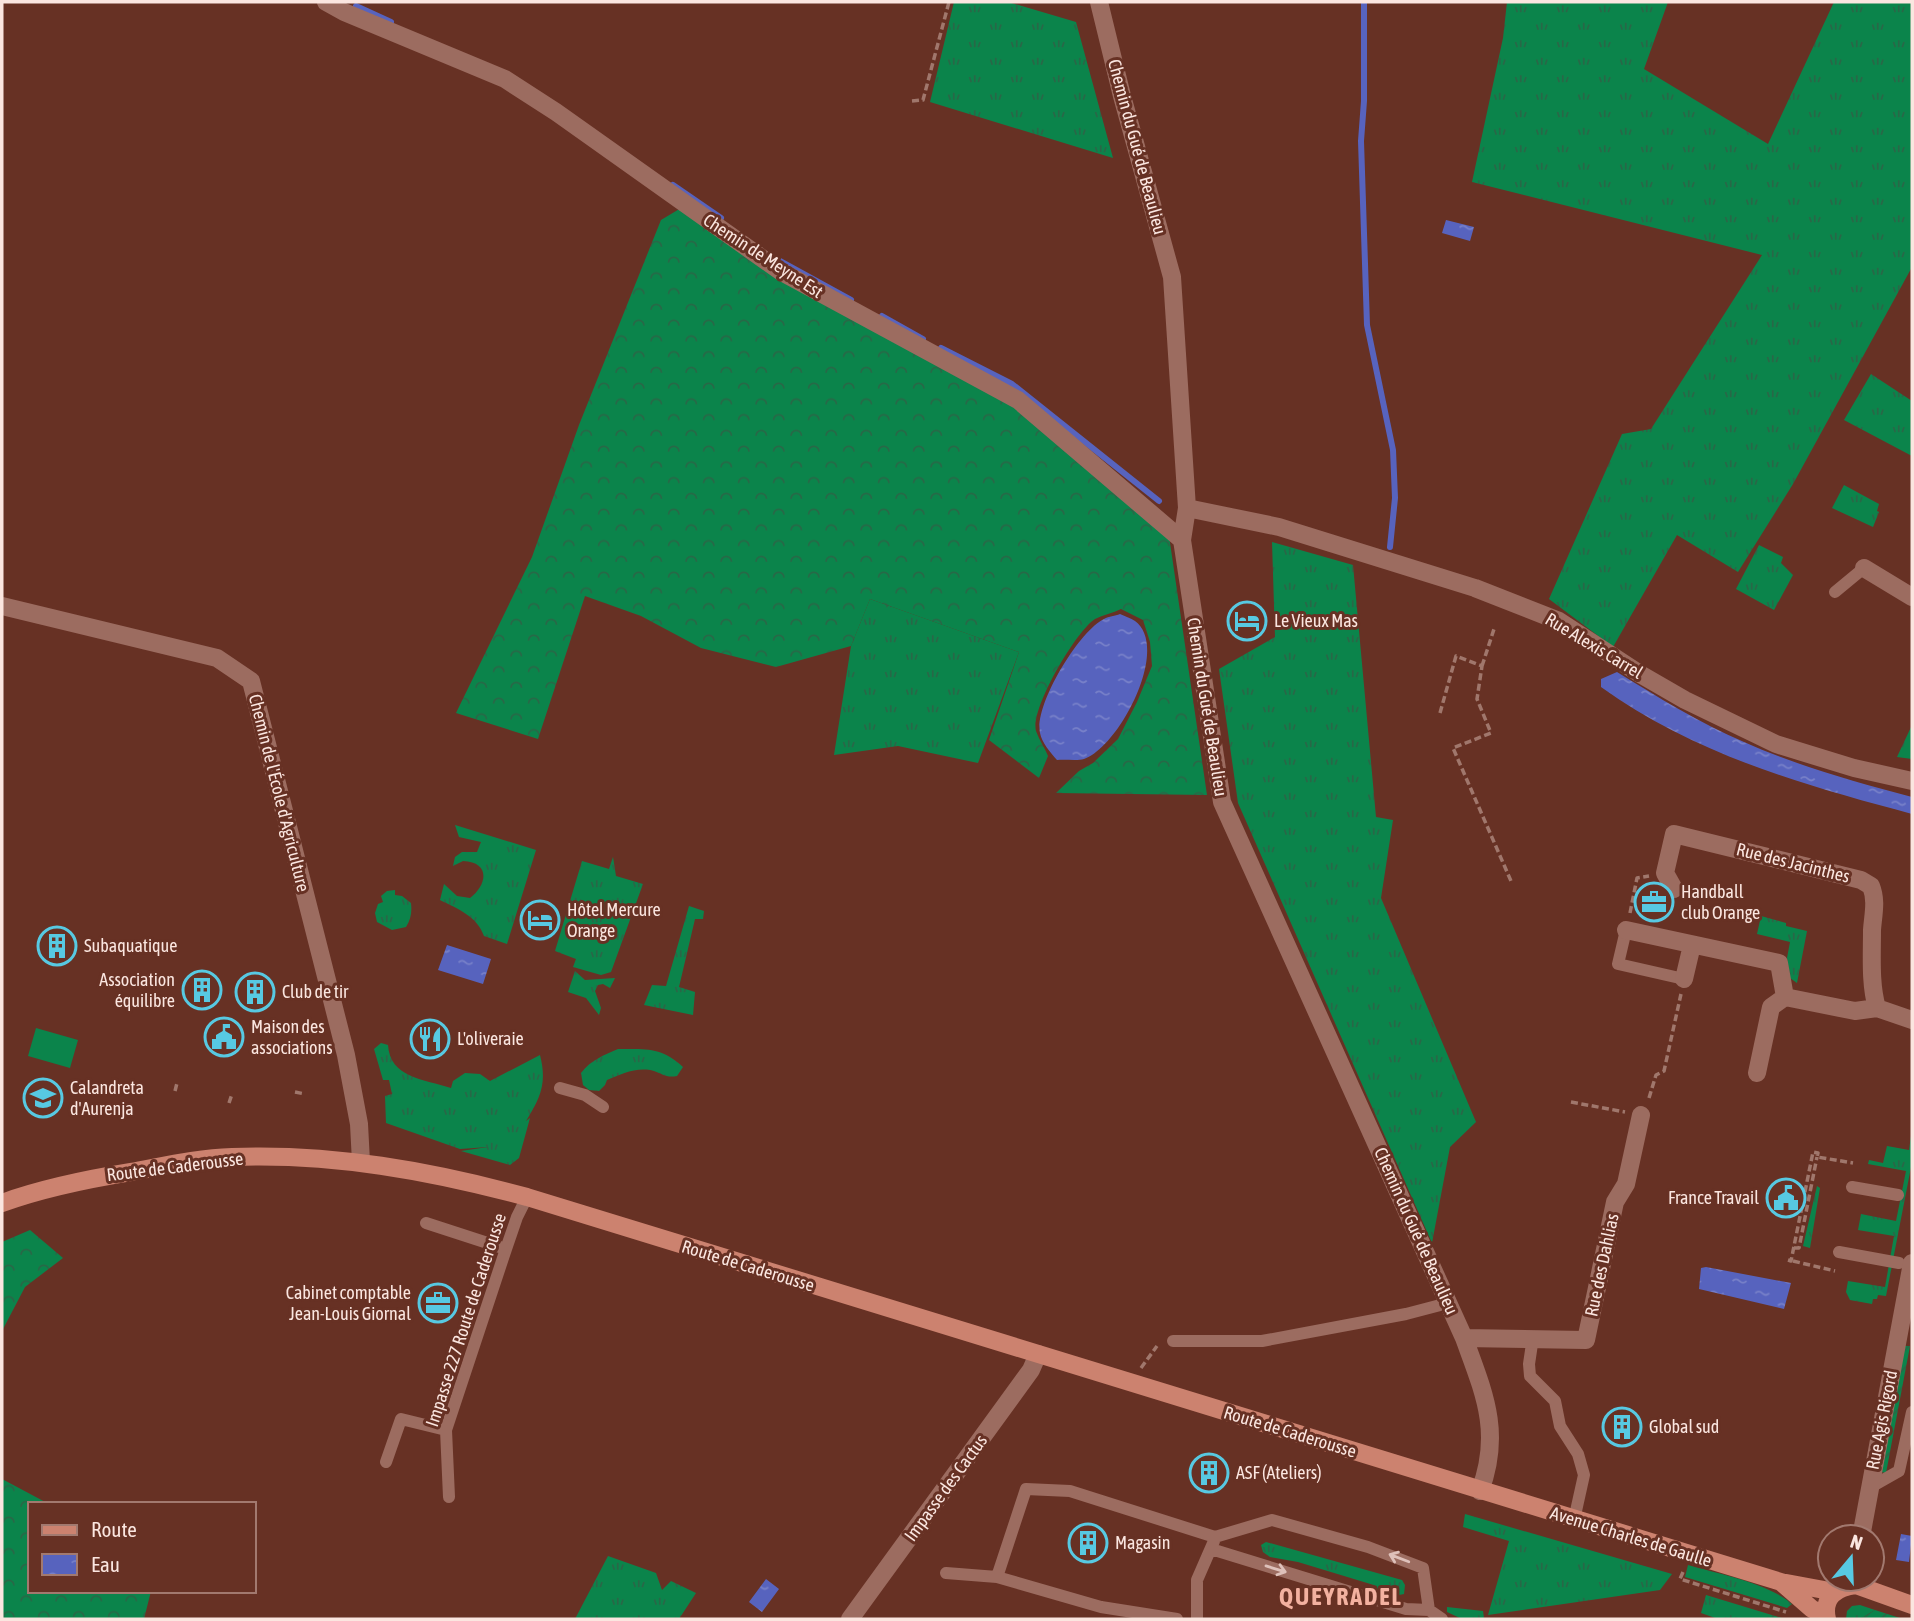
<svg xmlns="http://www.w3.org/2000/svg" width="1914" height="1621" viewBox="0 0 1914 1621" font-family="'Asap Condensed',sans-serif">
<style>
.grass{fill:url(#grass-tufts)}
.forest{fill:url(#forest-crowns)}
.garden{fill:url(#garden-furrows)}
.pitch{fill:#0b844b}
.water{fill:url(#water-ripples)}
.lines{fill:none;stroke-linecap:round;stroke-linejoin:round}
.stream{stroke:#5763be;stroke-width:6}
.path{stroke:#a0776c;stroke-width:3.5;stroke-dasharray:7 3.5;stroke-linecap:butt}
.service{stroke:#9c6c60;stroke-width:12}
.minor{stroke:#9c6c60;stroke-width:18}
.tertiary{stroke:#9c6c60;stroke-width:18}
.secondary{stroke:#cc826f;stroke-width:18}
.oneway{stroke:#dec1ba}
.labels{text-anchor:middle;stroke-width:6;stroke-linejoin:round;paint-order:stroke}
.street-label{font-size:18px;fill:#fbe6e0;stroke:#673124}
.poi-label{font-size:18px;fill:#fbe6e0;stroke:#673124;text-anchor:start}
.district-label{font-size:24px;font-weight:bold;letter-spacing:2px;fill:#f3b1a0;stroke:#673124}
</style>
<defs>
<pattern id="grass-tufts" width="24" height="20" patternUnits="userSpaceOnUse" patternTransform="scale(1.75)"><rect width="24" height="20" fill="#0b844b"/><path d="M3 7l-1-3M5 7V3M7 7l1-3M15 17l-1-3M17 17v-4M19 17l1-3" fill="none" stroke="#286847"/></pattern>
<pattern id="forest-crowns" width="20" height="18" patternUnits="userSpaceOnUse" patternTransform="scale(1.75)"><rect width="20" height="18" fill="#0b844b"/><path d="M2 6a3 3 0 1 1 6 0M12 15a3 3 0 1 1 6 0" fill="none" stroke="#286847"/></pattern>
<pattern id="garden-furrows" width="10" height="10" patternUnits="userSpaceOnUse" patternTransform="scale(1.75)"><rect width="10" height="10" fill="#0b844b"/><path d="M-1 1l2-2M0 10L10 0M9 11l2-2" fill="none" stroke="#286847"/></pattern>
<pattern id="water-ripples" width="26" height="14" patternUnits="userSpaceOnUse" patternTransform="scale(1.75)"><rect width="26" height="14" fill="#5763be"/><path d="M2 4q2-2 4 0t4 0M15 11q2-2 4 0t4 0" fill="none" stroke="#7881c9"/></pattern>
</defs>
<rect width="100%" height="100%" fill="#673124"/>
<path class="grass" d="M954,2H1008L1076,22L1113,158L930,102Z
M1507,2H1668L1644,69L1768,144L1834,2H1912V267L1793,484L1738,572L1677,535L1613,647L1549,599L1622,434L1651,429L1762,255L1472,182L1503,38Z
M1871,374L1912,401V456L1844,420Z
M1844,485L1879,504L1877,511L1879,512L1873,527L1832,508Z
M1272,542L1353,565L1376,817L1393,820L1381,898L1476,1122L1450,1147L1432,1243L1238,803L1219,669L1275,637Z
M1759,545L1783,557L1781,563L1793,575L1774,610L1736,589Z
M870,599L1019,652L978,763L898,746L834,755L851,646Z
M1912,725V759L1897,757Z
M455,825L536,850L507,944L484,936C477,916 458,909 440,900L444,884L457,896L470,898C488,884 490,862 463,861L453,866L455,857L462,852H477L481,842L459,837Z
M613,857L616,876L643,884L611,972L601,975L573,967L576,959L555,951L582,861L609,869Z
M395,890V895L402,896L411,903C412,912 411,919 406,927L392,930L377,922L375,913L378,904L383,902L381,896L387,891Z
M689,906L704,911L703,919H695L679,987L695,992L693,1015L644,1005L652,985L666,986Z
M1761,916L1786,923V926L1807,931L1797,983L1790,978L1787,958L1790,942L1757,934Z
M575,971L585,980L615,978L610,988L603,984L598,985L595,991L601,1008L599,1015L586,998L568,992Z
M381,1043L388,1045C390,1078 424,1079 451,1088L453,1081L465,1073L480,1074L490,1081L540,1055C547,1083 541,1097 526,1121L530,1118L519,1158L510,1165L461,1151L488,1147L460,1149L386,1123L385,1096L392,1094L389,1080H383L374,1049Z
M618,1049C646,1049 662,1047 683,1067L677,1076C666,1078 663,1074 654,1071C638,1066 621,1074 607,1080L605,1085L599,1091L589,1090L583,1085L581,1073C591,1060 604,1055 618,1049Z
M1912,1129V1162L1886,1296L1878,1295L1877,1299H1873L1872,1304L1850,1300L1846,1292L1848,1281L1885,1287L1894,1236L1858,1230L1861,1214L1896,1221L1906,1171L1868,1164L1869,1160L1883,1163L1887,1146L1909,1150Z
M1817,1186L1820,1188L1810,1248L1803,1246Z
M1465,1514L1672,1574L1660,1590L1488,1615L1509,1541L1463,1527Z
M1266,1542L1402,1580L1405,1585L1404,1594L1394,1596L1376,1590L1377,1586L1298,1562L1270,1557L1263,1552L1261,1545Z
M608,1556L656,1573L662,1590L671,1581L696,1593L679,1619H575Z
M1688,1565C1719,1574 1768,1583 1792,1604L1787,1608L1685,1577Z
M1706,1595L1785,1619H1718L1701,1613Z
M1860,1605L1875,1610L1860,1619H1846L1847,1611L1852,1606Z
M1447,1607L1483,1611L1484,1618L1462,1619L1447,1612Z"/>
<path class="forest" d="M681,208L1010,402L1169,536L1207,795L1056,793L1079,771L1093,763L1118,739L1137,702L1152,666L1150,642L1143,620L1121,609C1113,613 1103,615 1095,619C1076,631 1030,709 1036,731C1039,740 1045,748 1048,756L1039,778L989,740L1019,652L870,599L851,646L776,667L701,648L641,616L585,596L538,739L456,713L532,557L579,425L661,220Z
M30,1230L63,1258L25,1287L2,1331V1242Z
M2,1479L49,1504H30V1591H151L144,1619H2Z"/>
<path class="garden" d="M1905,1346H1910L1886,1473L1881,1472Z
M1875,1610L1903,1619H1860Z"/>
<path class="pitch" d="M36,1028L78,1040L70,1068L28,1056Z"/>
<path class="water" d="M1446,220L1474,227L1470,241L1442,233Z
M1120,614C1124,616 1131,618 1135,621C1171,648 1119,747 1084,759C1077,761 1065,759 1057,760C1050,752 1042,743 1040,733C1034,705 1079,631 1104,619C1109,616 1115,616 1120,614Z
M1617,672C1658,697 1699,723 1744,742C1798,766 1855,782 1912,797V814C1803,785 1694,754 1601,687V679Z
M447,945L491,959L483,984L438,970Z
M1706,1267L1791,1283L1784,1309L1699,1289L1701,1268Z
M1901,1534L1912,1536L1909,1562L1896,1560Z
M766,1579L779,1589L762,1612L749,1602Z"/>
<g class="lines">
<path class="stream" d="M1364,2V101L1361,141L1367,325L1393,450L1395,498L1390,547
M356,6L391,22
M673,185L721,218
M778,260L851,300
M882,316L923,339
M941,348L1012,384L1159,501"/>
<path class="path" d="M912,101L923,100L949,2
M1482,666L1495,626
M1440,713L1456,656L1482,666L1477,699L1491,733L1453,748L1511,881
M1630,913L1637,878L1649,876
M175,1091L177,1083
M295,1092L305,1094
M1649,1098L1656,1075L1664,1071L1681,994
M1571,1102L1625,1112
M229,1103L232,1094
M1794,1248H1799L1817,1157
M1788,1260L1791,1261L1813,1152L1818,1153L1817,1157L1853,1163
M1793,1261L1835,1271
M1141,1368L1157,1346
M1872,1564L1878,1574
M1683,1572L1680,1579L1786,1612"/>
<path class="service" d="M1835,592L1864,568
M1626,930L1618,964L1684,979
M560,1088L585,1095L603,1107
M1852,1187L1898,1195
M426,1223L506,1249
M1839,1252L1899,1263
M1533,1337L1529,1364L1530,1376L1555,1401L1560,1426L1578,1454L1584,1475L1574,1520
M1173,1341H1262L1406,1314L1448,1303
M386,1462L401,1419L446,1430
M1869,1488L1899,1471L1912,1412
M449,1497L446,1430L506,1249L517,1217L527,1197
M1211,1549L1406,1609L1429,1610L1442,1619
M946,1573L997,1577
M1177,1619L1101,1607L997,1577L1026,1489L1070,1491L1215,1537L1272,1520L1368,1547L1423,1568L1429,1610
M1197,1619V1580L1214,1541"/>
<path class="minor" d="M326,2L344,12L505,79L556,112L780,271L1018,400L1182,540
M1099,2L1122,96L1172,277L1187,508L1182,540L1222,802L1464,1338C1484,1393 1502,1432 1480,1491
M1187,508L1279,527L1475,588L1559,621L1640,674L1685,700L1776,744L1854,768L1912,781
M1864,568L1912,597
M2,606L217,658L251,681L346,1055L359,1124L361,1162
M1674,889L1665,873L1674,834L1861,880L1871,886C1877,901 1873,915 1872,930C1872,956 1870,984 1877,1008
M1626,930L1779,963L1785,997
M1684,979L1692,945
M1757,1073L1771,1007L1785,997L1855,1011L1877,1008L1912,1020
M1464,1338L1586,1340L1615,1202L1626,1184L1641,1115
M850,1619L1031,1370L1038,1354"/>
<path class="tertiary" d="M1861,1537L1912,1263"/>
<path class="secondary" d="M2,1203C43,1188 88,1179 131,1172C164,1166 198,1158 232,1157C332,1153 431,1171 527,1197L1781,1582L1835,1592
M1781,1582L1812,1609L1826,1615
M1827,1619C1822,1598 1836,1587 1856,1585L1912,1605"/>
</g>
<defs><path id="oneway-shaft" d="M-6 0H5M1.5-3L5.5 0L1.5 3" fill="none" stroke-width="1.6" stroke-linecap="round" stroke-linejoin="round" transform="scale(1.75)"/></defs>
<g class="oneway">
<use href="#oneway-shaft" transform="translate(1399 1558) rotate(-159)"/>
<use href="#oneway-shaft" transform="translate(1276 1569) rotate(17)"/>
</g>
<defs>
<symbol id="hotel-ring" viewBox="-11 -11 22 22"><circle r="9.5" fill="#673124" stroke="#57c9e2" stroke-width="1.5"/><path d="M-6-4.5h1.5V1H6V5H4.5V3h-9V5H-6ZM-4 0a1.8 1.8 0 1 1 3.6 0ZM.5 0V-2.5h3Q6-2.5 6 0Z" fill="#57c9e2"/></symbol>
<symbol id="office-ring" viewBox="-11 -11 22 22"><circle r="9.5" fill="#673124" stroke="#57c9e2" stroke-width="1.5"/><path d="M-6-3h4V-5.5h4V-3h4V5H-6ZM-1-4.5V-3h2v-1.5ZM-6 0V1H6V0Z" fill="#57c9e2"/></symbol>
<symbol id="building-ring" viewBox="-11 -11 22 22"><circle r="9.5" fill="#673124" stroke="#57c9e2" stroke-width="1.5"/><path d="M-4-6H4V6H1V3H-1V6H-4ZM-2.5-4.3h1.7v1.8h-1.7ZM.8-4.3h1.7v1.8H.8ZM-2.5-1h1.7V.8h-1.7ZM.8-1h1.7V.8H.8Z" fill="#57c9e2"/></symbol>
<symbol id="civic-ring" viewBox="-11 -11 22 22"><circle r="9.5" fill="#673124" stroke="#57c9e2" stroke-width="1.5"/><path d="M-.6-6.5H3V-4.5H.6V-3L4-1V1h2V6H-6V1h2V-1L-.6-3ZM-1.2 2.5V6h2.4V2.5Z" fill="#57c9e2"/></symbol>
<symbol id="restaurant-ring" viewBox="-11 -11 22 22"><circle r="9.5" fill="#673124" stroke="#57c9e2" stroke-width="1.5"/><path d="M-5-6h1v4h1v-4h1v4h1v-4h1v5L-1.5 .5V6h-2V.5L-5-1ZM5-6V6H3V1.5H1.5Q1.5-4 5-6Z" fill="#57c9e2"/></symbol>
<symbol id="school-ring" viewBox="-11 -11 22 22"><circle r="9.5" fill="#673124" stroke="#57c9e2" stroke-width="1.5"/><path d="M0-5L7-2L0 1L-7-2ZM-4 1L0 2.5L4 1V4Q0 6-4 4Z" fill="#57c9e2"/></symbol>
</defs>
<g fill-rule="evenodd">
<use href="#hotel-ring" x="1225" y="599" width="44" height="44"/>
<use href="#office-ring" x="1632" y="880" width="44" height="44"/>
<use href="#hotel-ring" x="518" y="898" width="44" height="44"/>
<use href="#building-ring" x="35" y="924" width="44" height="44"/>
<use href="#building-ring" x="180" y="968" width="44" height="44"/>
<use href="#building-ring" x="233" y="970" width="44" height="44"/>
<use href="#civic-ring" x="202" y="1015" width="44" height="44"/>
<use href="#restaurant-ring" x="408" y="1017" width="44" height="44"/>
<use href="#school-ring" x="21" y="1076" width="44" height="44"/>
<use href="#civic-ring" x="1764" y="1176" width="44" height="44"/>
<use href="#office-ring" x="416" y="1281" width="44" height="44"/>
<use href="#building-ring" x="1600" y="1405" width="44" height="44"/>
<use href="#building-ring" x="1187" y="1451" width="44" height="44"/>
<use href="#building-ring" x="1066" y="1521" width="44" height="44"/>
</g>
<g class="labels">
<g class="street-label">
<text transform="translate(1137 147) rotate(75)" y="6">Chemin du Gué de Beaulieu</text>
<text transform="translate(763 256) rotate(33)" y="6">Chemin de Meyne Est</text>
<text transform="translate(1594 646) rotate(31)" y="6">Rue Alexis Carrel</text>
<text transform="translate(1207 707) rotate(81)" y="6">Chemin du Gué de Beaulieu</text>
<text transform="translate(279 793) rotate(76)" y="6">Chemin de l'École d'Agriculture</text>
<text transform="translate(1793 863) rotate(14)" y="6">Rue des Jacinthes</text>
<text transform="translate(175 1167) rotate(-7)" y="6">Route de Caderousse</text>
<text transform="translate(1416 1231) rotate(66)" y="6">Chemin du Gué de Beaulieu</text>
<text transform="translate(1602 1265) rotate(-78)" y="6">Rue des Dahlias</text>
<text transform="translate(748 1266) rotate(17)" y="6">Route de Caderousse</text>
<text transform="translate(466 1320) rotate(-72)" y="6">Impasse 227 Route de Caderousse</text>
<text transform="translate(1882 1420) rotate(-79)" y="6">Rue Agis Rigord</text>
<text transform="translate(1290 1432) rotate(17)" y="6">Route de Caderousse</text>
<text transform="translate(946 1488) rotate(-54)" y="6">Impasse des Cactus</text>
<text transform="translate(1631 1537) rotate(17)" y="6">Avenue Charles de Gaulle</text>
</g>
<g class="poi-label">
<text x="1274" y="627">Le Vieux Mas</text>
<text x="1681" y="898">Handball<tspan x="1681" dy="21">club Orange</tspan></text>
<text x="567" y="916">Hôtel Mercure<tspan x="567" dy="21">Orange</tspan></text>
<text x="84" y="952">Subaquatique</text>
<text x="175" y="986" text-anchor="end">Association<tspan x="175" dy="21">équilibre</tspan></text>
<text x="282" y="998">Club de tir</text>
<text x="251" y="1033">Maison des<tspan x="251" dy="21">associations</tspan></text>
<text x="457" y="1045">L'oliveraie</text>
<text x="70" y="1094">Calandreta<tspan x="70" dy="21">d'Aurenja</tspan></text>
<text x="1759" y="1204" text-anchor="end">France Travail</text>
<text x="411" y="1299" text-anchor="end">Cabinet comptable<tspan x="411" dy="21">Jean-Louis Giornal</tspan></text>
<text x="1649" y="1433">Global sud</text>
<text x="1236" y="1479">ASF (Ateliers)</text>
<text x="1115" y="1549">Magasin</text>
</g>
<g class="district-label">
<text x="1341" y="1605">QUEYRADEL</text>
</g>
</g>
<rect width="1914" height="1621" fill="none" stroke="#fbe6e0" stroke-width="7"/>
<rect x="28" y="1502" width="228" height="91" fill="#673124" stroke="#a2796f" stroke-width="2"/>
<rect x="42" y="1525" width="35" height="10" fill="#cc826f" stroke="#a2796f" stroke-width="2"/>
<text x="91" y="1537" font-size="21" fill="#fbe6e0">Route</text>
<rect x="42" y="1554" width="35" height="21" fill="url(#water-ripples)" stroke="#a2796f" stroke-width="2"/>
<text x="91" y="1572" font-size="21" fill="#fbe6e0">Eau</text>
<g transform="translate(1851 1558) rotate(19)"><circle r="33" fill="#673124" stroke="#a2796f" stroke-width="2"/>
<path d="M0-5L12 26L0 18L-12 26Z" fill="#57c9e2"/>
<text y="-10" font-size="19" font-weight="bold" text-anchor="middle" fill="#fbe6e0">N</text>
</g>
</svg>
